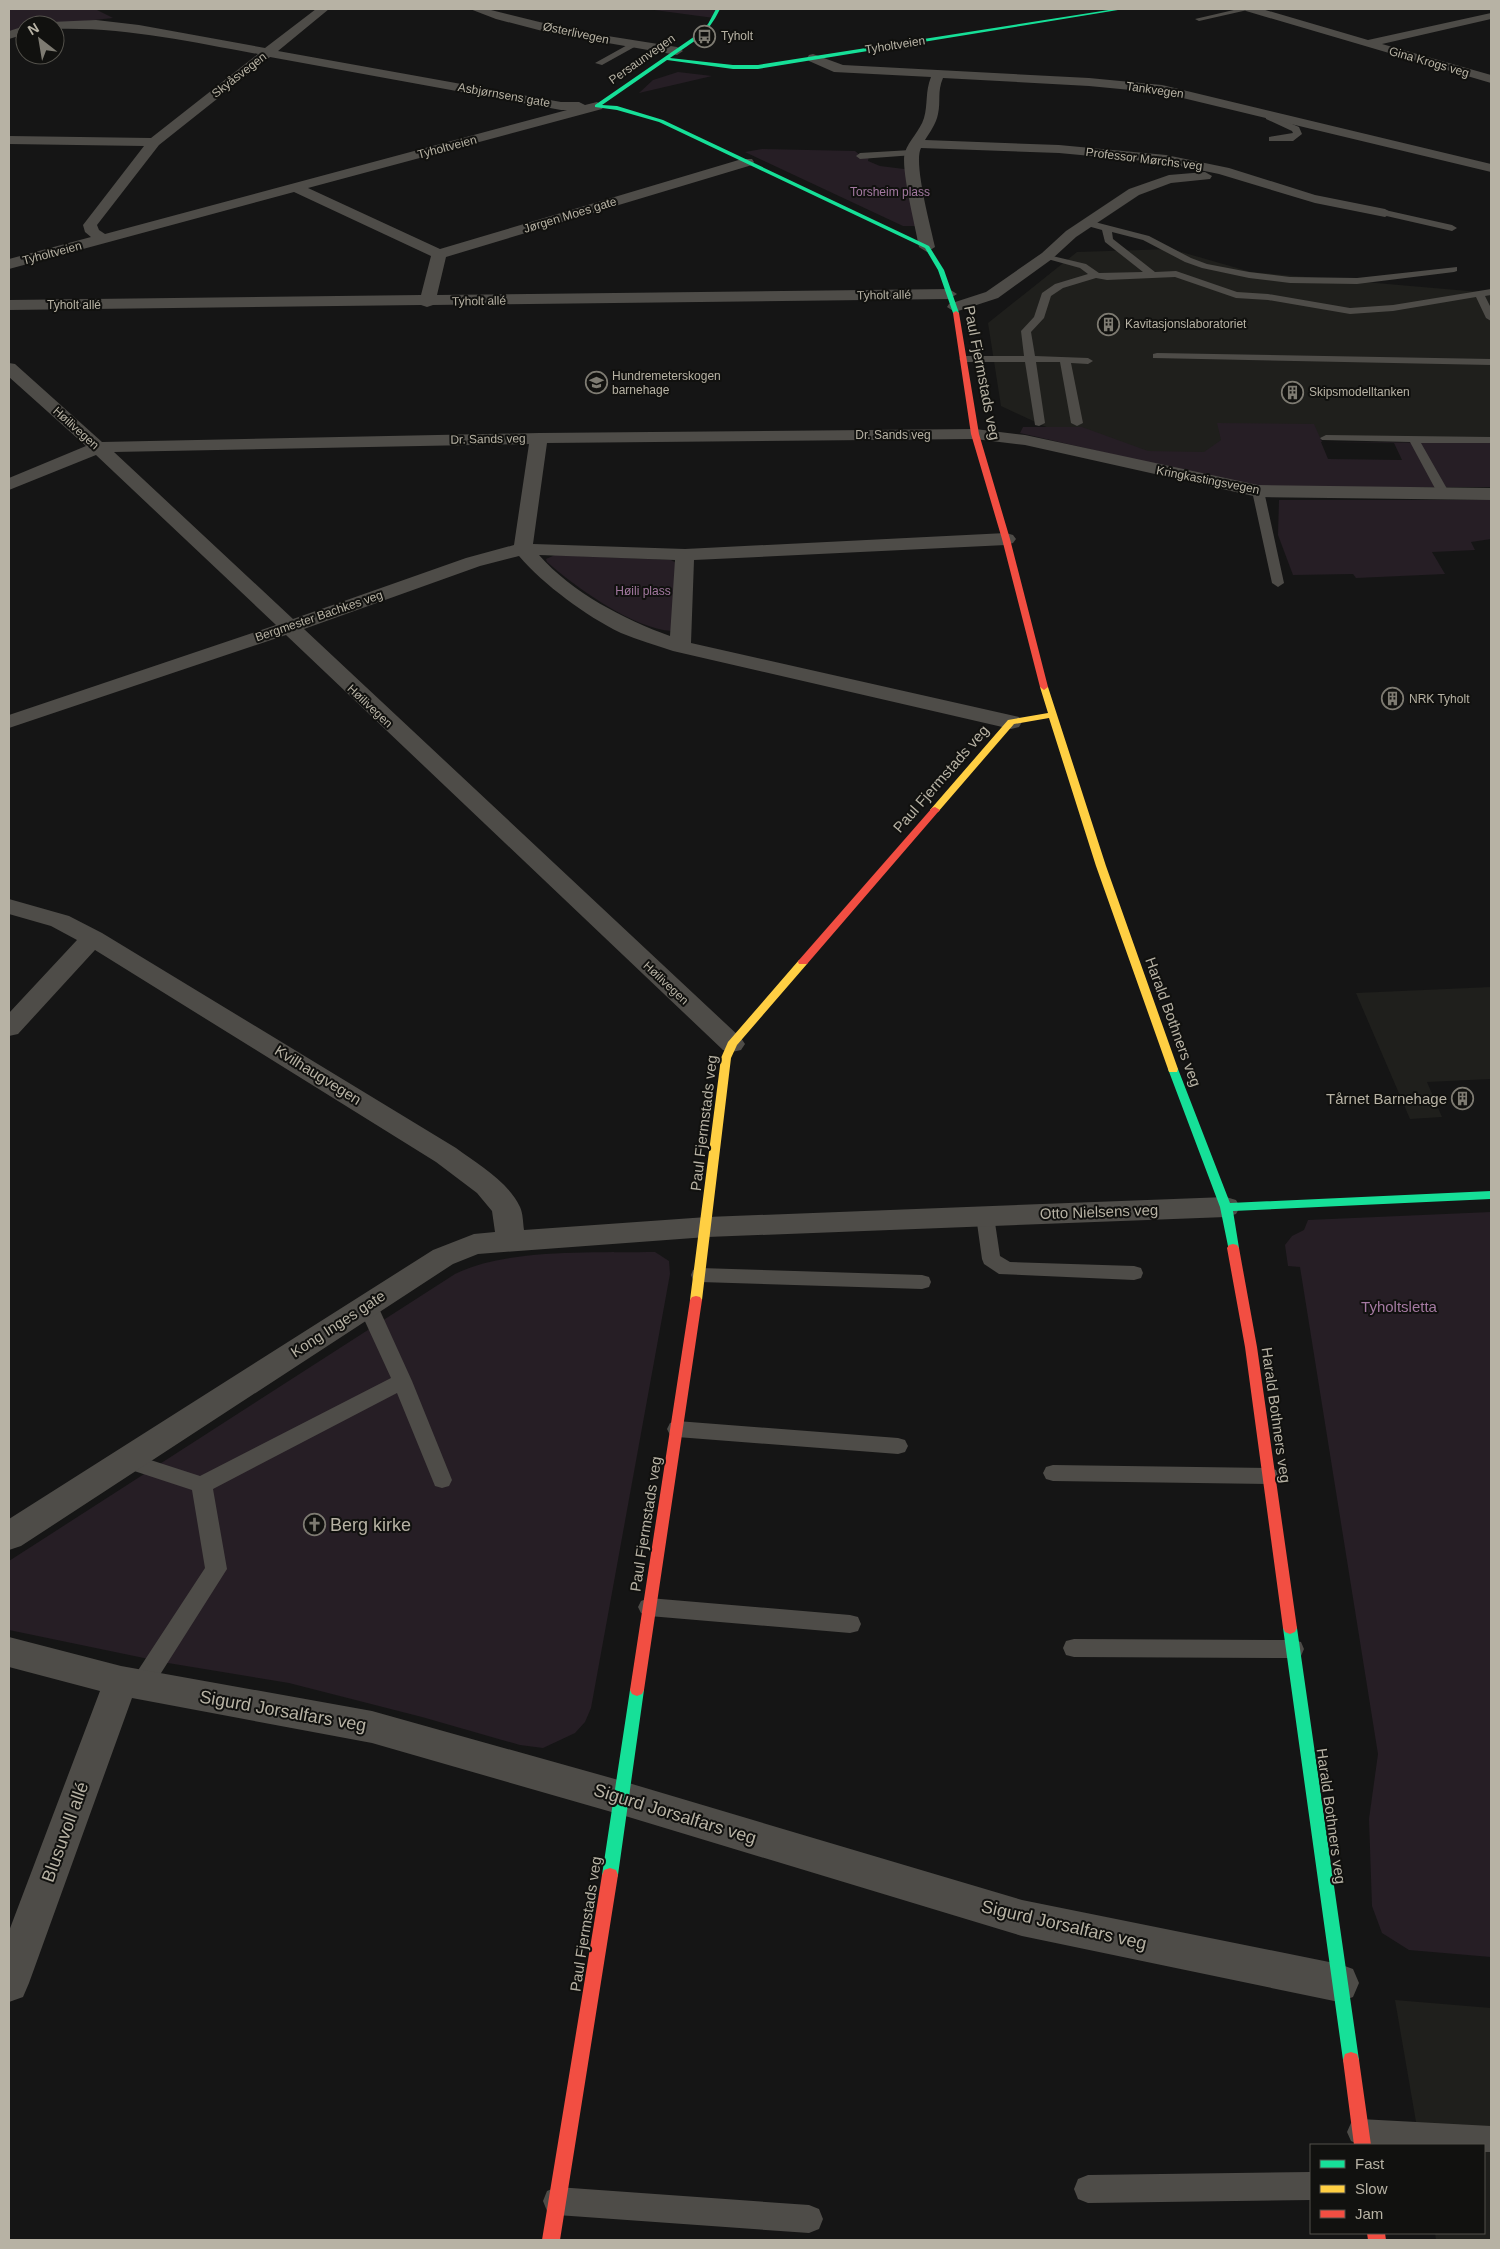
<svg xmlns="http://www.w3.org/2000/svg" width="1500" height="2249" viewBox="0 0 1500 2249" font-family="Arial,sans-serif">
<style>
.built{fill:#1f1f1c}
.green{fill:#261e25;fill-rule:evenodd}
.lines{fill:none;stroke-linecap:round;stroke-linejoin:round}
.lane{fill:#4e4c48;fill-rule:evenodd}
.street{fill:#4e4c48;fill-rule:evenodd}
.fast{fill:#16e098;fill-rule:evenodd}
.slow{fill:#ffcf43;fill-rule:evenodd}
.jam{fill:#f24e42;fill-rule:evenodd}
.labels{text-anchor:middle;stroke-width:4;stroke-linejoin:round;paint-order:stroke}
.far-street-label{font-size:12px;fill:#b7b2a4;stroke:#11110f}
.far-poi-label{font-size:12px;fill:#b7b2a4;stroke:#11110f;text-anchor:start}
.far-park-label{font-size:12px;fill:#a479a1;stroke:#11110f}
.street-label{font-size:15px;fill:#b7b2a4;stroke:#11110f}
.poi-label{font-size:15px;fill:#b7b2a4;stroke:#11110f;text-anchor:end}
.park-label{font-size:15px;fill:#a479a1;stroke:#11110f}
.near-poi-label{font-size:18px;fill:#b7b2a4;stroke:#11110f;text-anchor:start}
.near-street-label{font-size:18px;fill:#b7b2a4;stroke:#11110f}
</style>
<rect width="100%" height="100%" fill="#151515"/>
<path class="built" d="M1171,249L1251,272L1491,293V440L1299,439L1245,477L1057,432L1001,406L988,323L1077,252Z
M1491,987V1079L1427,1082L1442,1117L1410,1119L1356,993Z
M1395,2000L1491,2008V2240H1436L1435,2233H1484V2145H1420Z"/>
<path class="green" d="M9,9H95L113,18L48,25H25V28L9,31Z
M647,9H717L714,18Z
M678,72L712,76L639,93L653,80Z
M762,149L855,151L861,156H869L868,161L880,166L912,170L923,226H903L745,152Z
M1217,423L1314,424L1322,442L1491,443V487H1263L1219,479L1020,433L1023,427H1082L1148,451L1204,452L1221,440ZM1321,442L1394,443L1402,460L1328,459Z
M1279,500H1491V539L1471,542L1475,550L1432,552L1445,574L1356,578L1353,574L1293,575L1278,535Z
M555,555L671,560L678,564L672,631C634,629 575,587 547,562L546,559Z
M1491,1212V1957L1409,1950L1382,1933L1372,1906L1369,1819L1378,1754L1300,1267L1288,1266L1285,1245L1292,1236L1304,1230L1308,1220Z
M655,1252L669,1261L670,1274L591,1708L585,1722L575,1733L543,1748L520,1745L422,1717L289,1683L168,1663L9,1630V1561L455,1274C507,1248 596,1253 655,1252Z"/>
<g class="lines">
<path class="lane" d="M1238,9H1252L1199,21L1195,19Z
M631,43L638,45L602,65L595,63Z
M1264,111H1270L1272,115L1299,127L1302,134L1293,141H1269V137L1293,133L1292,131L1266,119Z
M911,150L915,153L914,155L860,159L856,156L860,153Z
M1385,210L1452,225L1457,228L1452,231L1382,215V211Z
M1087,220L1149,236L1191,258L1207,264L1249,272L1290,277L1357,278L1457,267V271L1454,272L1357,284L1290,283L1249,278L1202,268L1185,262L1143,240L1112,232L1113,239L1155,272L1176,271L1237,292L1268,294L1350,308L1393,305L1491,289V295L1485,296L1491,308V321L1486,318L1476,297L1393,311L1350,314L1268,300L1236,298L1175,277L1107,280L1096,278L1063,288L1051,296L1044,318L1031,332L1035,356L1088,358L1093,361L1088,364L1071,363L1083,423L1077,426L1071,423L1060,362H1036L1045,423L1039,426L1035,425L1025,362H964L959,359L964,356H1024L1021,331L1034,317L1042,293L1055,284L1088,274L1080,268L1044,258V254L1086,264L1099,273L1143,272L1105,242L1102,230L1084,225L1082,223Z
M1157,353L1491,359V365L1153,358V354Z
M1326,435L1491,437V443H1421L1450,494L1444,498L1438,494L1410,442L1322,440L1320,438Z
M1258,487L1264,491L1284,583L1278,587L1272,583L1252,491Z
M985,1210L991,1211L994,1216L1000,1256L1010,1262L1134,1266L1141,1268L1143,1273L1141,1278L1134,1280L999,1274L984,1264L982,1259L976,1216L979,1211Z
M700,1268L922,1275L929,1277L931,1282L929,1287L922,1289L700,1282L693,1280L691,1275L693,1270Z
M367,1297L374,1299L377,1304L412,1381L452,1480L449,1486L442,1488L435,1486L397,1393L213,1489L227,1569L149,1692L141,1695L133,1692L130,1685L133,1678L205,1568L192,1490L122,1467L119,1461L122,1455L129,1453L200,1476L391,1378L357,1304L360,1299Z
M677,1421L898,1438L905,1440L908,1446L905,1452L898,1454L677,1437L670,1435L667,1429L670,1423Z
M1053,1465L1269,1468L1276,1470L1279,1476L1276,1482L1269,1484L1053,1481L1046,1479L1043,1473L1046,1467Z
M649,1598L850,1615L858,1617L861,1624L858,1631L850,1633L649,1616L641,1613L638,1607L641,1601Z
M1074,1639L1293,1640L1301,1642L1304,1649L1301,1656L1293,1658L1074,1657L1066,1655L1063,1648L1066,1641Z
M1360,2119L1491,2126V2152H1484V2145H1360L1351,2141L1347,2132L1351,2123Z
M1311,2172V2200L1088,2203L1078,2199L1074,2189L1078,2179L1088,2175Z
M557,2187L809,2205L819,2209L823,2219L819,2229L809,2233L557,2215L547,2211L543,2201L547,2191Z"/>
<path class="street" d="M316,9H329L278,51L561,102H579L585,105L597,102L604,106L602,109L308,188L440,249L742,159H752L754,162L752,165L446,257L437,295L949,289L957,294L949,299L433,305L427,307L421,305L9,310V300L421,295L431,256L294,192L9,269V259L91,237L85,232L83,225L144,146L9,144V136L151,138L258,54C190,42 125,27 55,29V25H49L51,22L96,20L139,25L265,48ZM270,57L561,110H567L105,234L99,230L97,225L159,145Z
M470,9H487L576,31L677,47L683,51L677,55L550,33L496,19Z
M1244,9H1262L1368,40L1491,13V19L1382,44L1491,75V83L1246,11Z
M25,26V34L9,39V31Z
M813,54L843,65L1089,78L1162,85L1491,164V172L1162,93L1089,86L943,78C937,92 941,101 938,114C936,124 930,132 925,140L1059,145L1166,155L1229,168L1315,195L1385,209L1392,213L1385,217L1315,203L1219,174L1166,163L1059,153L921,148C913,162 931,228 935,247L927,252L919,247C916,229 900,167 905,152C909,140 920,131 924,118C928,104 925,92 931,77L834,72L809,61L807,58L809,55Z
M1205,172L1212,176L1210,179L1171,183L1139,195L1076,237L1052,259L998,298L955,312L947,307L949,304L986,292L1042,253L1066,231L1129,189L1169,175Z
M9,363L15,364L102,442L539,433L975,429L1025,435L1258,485L1491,488V500L1258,497L1025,445L975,439L547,443L533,544L685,549L1006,533L1013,535L1016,539L1013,543L1006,545L694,560L691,643L1019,717L1022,722L1019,727L1011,729L673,651C656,645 638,640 621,633C586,616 544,585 519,556L480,566L304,629L741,1038L745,1044L741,1050L732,1052L723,1050L286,635L9,728V715L276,625L96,455L9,490V478L86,446L9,377ZM529,444L514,545L466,558L293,619L114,452ZM539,555L675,560L670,636C625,620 571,592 539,555Z
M9,899L69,916L102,933L456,1148C477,1164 508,1181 520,1207C523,1213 523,1223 524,1230L707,1217L1226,1197L1236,1200L1240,1207L1236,1214L1226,1217L707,1237L478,1254L453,1264L21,1546L9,1550V1519L433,1250L474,1234L495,1232L492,1211L477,1193L436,1162L95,950L18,1034L9,1036V1013L77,940L51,926L9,914Z
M9,1637L121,1666L372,1711L622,1781L1022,1900L1339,1964L1353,1969L1359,1983L1353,1997L1339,2002L1022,1936L622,1815L372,1743L132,1698L29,1983L23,1997L9,2002V1931L100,1691L9,1667Z"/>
<path class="fast" d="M716,9H720C707,36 694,41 670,58L733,65H758L1115,9H1124L758,69H733L667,60L602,105L617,106L663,120L929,246L944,270L959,313L956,315L953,313L938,270L925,248L659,122L617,110L595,107V105L698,34L708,24Z
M1173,1065L1178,1069L1230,1203L1491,1191V1199L1233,1211L1239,1248L1237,1251H1229L1220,1207L1168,1069Z
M1290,1622L1295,1624L1297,1628L1359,2060L1357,2066L1351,2068L1345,2066L1343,2060L1283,1628L1285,1624Z
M637,1684L642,1686L644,1690L618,1875L616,1880L610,1882L604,1880L602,1875L630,1690L632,1686Z"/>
<path class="slow" d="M1044,684L1048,687L1106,866L1178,1069L1177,1072H1169L1168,1069L1096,866L1049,718L1014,724L938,812L935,813L930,810L1008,720L1048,713L1040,687Z
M803,959L807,960L808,962L807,964L737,1045L731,1058L702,1300L700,1303H692L690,1300L721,1058L728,1042L799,960Z"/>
<path class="jam" d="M956,311L959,313L979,434L1010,539L1048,687L1044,690L1040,687L1002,539L971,434L953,313Z
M935,807L940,810L938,812L807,964H799L798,962L799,960L932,808Z
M1233,1244L1237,1245L1239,1248L1257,1347L1297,1628L1295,1632L1290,1634L1285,1632L1283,1628L1245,1347L1227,1248L1229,1245Z
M696,1296L700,1297L702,1300L644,1690L642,1694L637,1696L632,1694L630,1690L690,1300L692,1297Z
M610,1868L616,1870L618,1875L560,2240H542L602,1875L604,1870Z
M1351,2052L1357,2054L1359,2060L1371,2145H1354L1343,2060L1345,2054Z
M1367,2233H1385L1386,2240H1368Z"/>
</g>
<defs>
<symbol id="bus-ring" viewBox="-11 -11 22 22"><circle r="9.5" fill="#11110f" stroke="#7e7b72" stroke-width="1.5"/><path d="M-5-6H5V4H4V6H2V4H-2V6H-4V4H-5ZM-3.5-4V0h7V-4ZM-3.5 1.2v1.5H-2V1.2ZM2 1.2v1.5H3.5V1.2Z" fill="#7e7b72"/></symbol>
<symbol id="building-ring" viewBox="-11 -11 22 22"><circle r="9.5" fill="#11110f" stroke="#7e7b72" stroke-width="1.5"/><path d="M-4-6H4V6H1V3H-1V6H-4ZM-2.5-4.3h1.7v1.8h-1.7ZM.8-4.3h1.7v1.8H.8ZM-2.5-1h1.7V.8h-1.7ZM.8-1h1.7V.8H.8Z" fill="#7e7b72"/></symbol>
<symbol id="school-ring" viewBox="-11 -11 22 22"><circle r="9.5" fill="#11110f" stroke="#7e7b72" stroke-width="1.5"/><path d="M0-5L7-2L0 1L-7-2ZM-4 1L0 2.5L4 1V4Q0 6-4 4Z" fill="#7e7b72"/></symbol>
<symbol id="church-ring" viewBox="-11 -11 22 22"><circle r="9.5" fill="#11110f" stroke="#7e7b72" stroke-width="1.5"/><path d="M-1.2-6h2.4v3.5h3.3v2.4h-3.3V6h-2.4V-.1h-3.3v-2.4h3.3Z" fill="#7e7b72"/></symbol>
</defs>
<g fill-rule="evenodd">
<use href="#bus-ring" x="692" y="24" width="25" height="25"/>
<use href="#building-ring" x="1096" y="312" width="25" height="25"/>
<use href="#school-ring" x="584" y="370" width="25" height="25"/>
<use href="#building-ring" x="1280" y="380" width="25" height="25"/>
<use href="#building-ring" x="1380" y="686" width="25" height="25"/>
<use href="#building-ring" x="1450" y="1086" width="25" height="25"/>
<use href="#church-ring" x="302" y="1512" width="25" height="25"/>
</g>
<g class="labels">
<g class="far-street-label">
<text transform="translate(576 33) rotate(12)" y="4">Østerlivegen</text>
<text transform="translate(895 45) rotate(-9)" y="4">Tyholtveien</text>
<text transform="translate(642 59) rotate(-35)" y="4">Persaunvegen</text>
<text transform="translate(1429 62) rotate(16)" y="4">Gina Krogs veg</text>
<text transform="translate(239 75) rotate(-38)" y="4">Skyåsvegen</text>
<text transform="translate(1155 90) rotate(8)" y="4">Tankvegen</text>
<text transform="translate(504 95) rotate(10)" y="4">Asbjørnsens gate</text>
<text transform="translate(447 147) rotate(-15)" y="4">Tyholtveien</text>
<text transform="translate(1144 159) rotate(7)" y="4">Professor Mørchs veg</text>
<text transform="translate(570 215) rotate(-17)" y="4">Jørgen Moes gate</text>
<text transform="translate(52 253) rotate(-15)" y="4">Tyholtveien</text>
<text transform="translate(884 295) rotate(-1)" y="4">Tyholt allé</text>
<text transform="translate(479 301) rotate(-1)" y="4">Tyholt allé</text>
<text x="74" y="309">Tyholt allé</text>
<text transform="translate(76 428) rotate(42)" y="4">Høilivegen</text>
<text x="893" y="439">Dr. Sands veg</text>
<text transform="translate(488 439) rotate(-1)" y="4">Dr. Sands veg</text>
<text transform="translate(1208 480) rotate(11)" y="4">Kringkastingsvegen</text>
<text transform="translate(319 616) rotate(-19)" y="4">Bergmester Bachkes veg</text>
<text transform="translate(370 706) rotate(43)" y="4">Høilivegen</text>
<text transform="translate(666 983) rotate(43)" y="4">Høilivegen</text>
</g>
<g class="far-poi-label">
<text x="721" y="40">Tyholt</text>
<text x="1125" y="328">Kavitasjonslaboratoriet</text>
<text x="612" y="380">Hundremeterskogen<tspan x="612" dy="14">barnehage</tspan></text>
<text x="1309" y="396">Skipsmodelltanken</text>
<text x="1409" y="703">NRK Tyholt</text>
</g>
<g class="far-park-label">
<text x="890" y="196">Torsheim plass</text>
<text x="643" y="595">Høili plass</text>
</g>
<g class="street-label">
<text transform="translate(982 373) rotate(79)" y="5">Paul Fjermstads veg</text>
<text transform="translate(941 779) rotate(-49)" y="5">Paul Fjermstads veg</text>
<text transform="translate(1173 1022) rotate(70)" y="5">Harald Bothners veg</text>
<text transform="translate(318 1075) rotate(32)" y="5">Kvilhaugvegen</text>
<text transform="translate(704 1123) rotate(-83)" y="5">Paul Fjermstads veg</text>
<text transform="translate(1099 1212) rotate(-2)" y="5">Otto Nielsens veg</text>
<text transform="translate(338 1324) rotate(-33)" y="5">Kong Inges gate</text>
<text transform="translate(1276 1415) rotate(82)" y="5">Harald Bothners veg</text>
<text transform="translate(646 1524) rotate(-81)" y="5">Paul Fjermstads veg</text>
<text transform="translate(1331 1816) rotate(82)" y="5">Harald Bothners veg</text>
<text transform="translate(586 1924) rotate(-81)" y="5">Paul Fjermstads veg</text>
</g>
<g class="poi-label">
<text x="1447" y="1104">Tårnet Barnehage</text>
</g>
<g class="park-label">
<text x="1399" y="1312">Tyholtsletta</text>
</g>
<g class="near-poi-label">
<text x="330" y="1531">Berg kirke</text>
</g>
<g class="near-street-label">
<text transform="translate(283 1711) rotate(10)" y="6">Sigurd Jorsalfars veg</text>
<text transform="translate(675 1814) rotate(17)" y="6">Sigurd Jorsalfars veg</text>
<text transform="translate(65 1832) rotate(-70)" y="6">Blusuvoll allé</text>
<text transform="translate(1064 1925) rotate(13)" y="6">Sigurd Jorsalfars veg</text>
</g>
</g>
<rect width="1500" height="2249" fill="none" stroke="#b7b2a4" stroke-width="20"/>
<rect x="1310" y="2144" width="175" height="90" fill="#11110f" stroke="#53514b"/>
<rect x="1320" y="2160" width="25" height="8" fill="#16e098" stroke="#53514b"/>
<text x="1355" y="2169" font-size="15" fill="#b7b2a4">Fast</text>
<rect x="1320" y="2185" width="25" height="8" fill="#ffcf43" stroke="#53514b"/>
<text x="1355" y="2194" font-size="15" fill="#b7b2a4">Slow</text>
<rect x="1320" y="2210" width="25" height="8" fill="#f24e42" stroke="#53514b"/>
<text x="1355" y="2219" font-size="15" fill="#b7b2a4">Jam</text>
<g transform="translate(40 40) rotate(329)"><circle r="24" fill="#11110f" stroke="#53514b"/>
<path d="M0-4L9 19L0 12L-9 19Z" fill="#7e7b72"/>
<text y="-8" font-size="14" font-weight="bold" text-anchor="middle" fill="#b7b2a4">N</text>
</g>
</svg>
